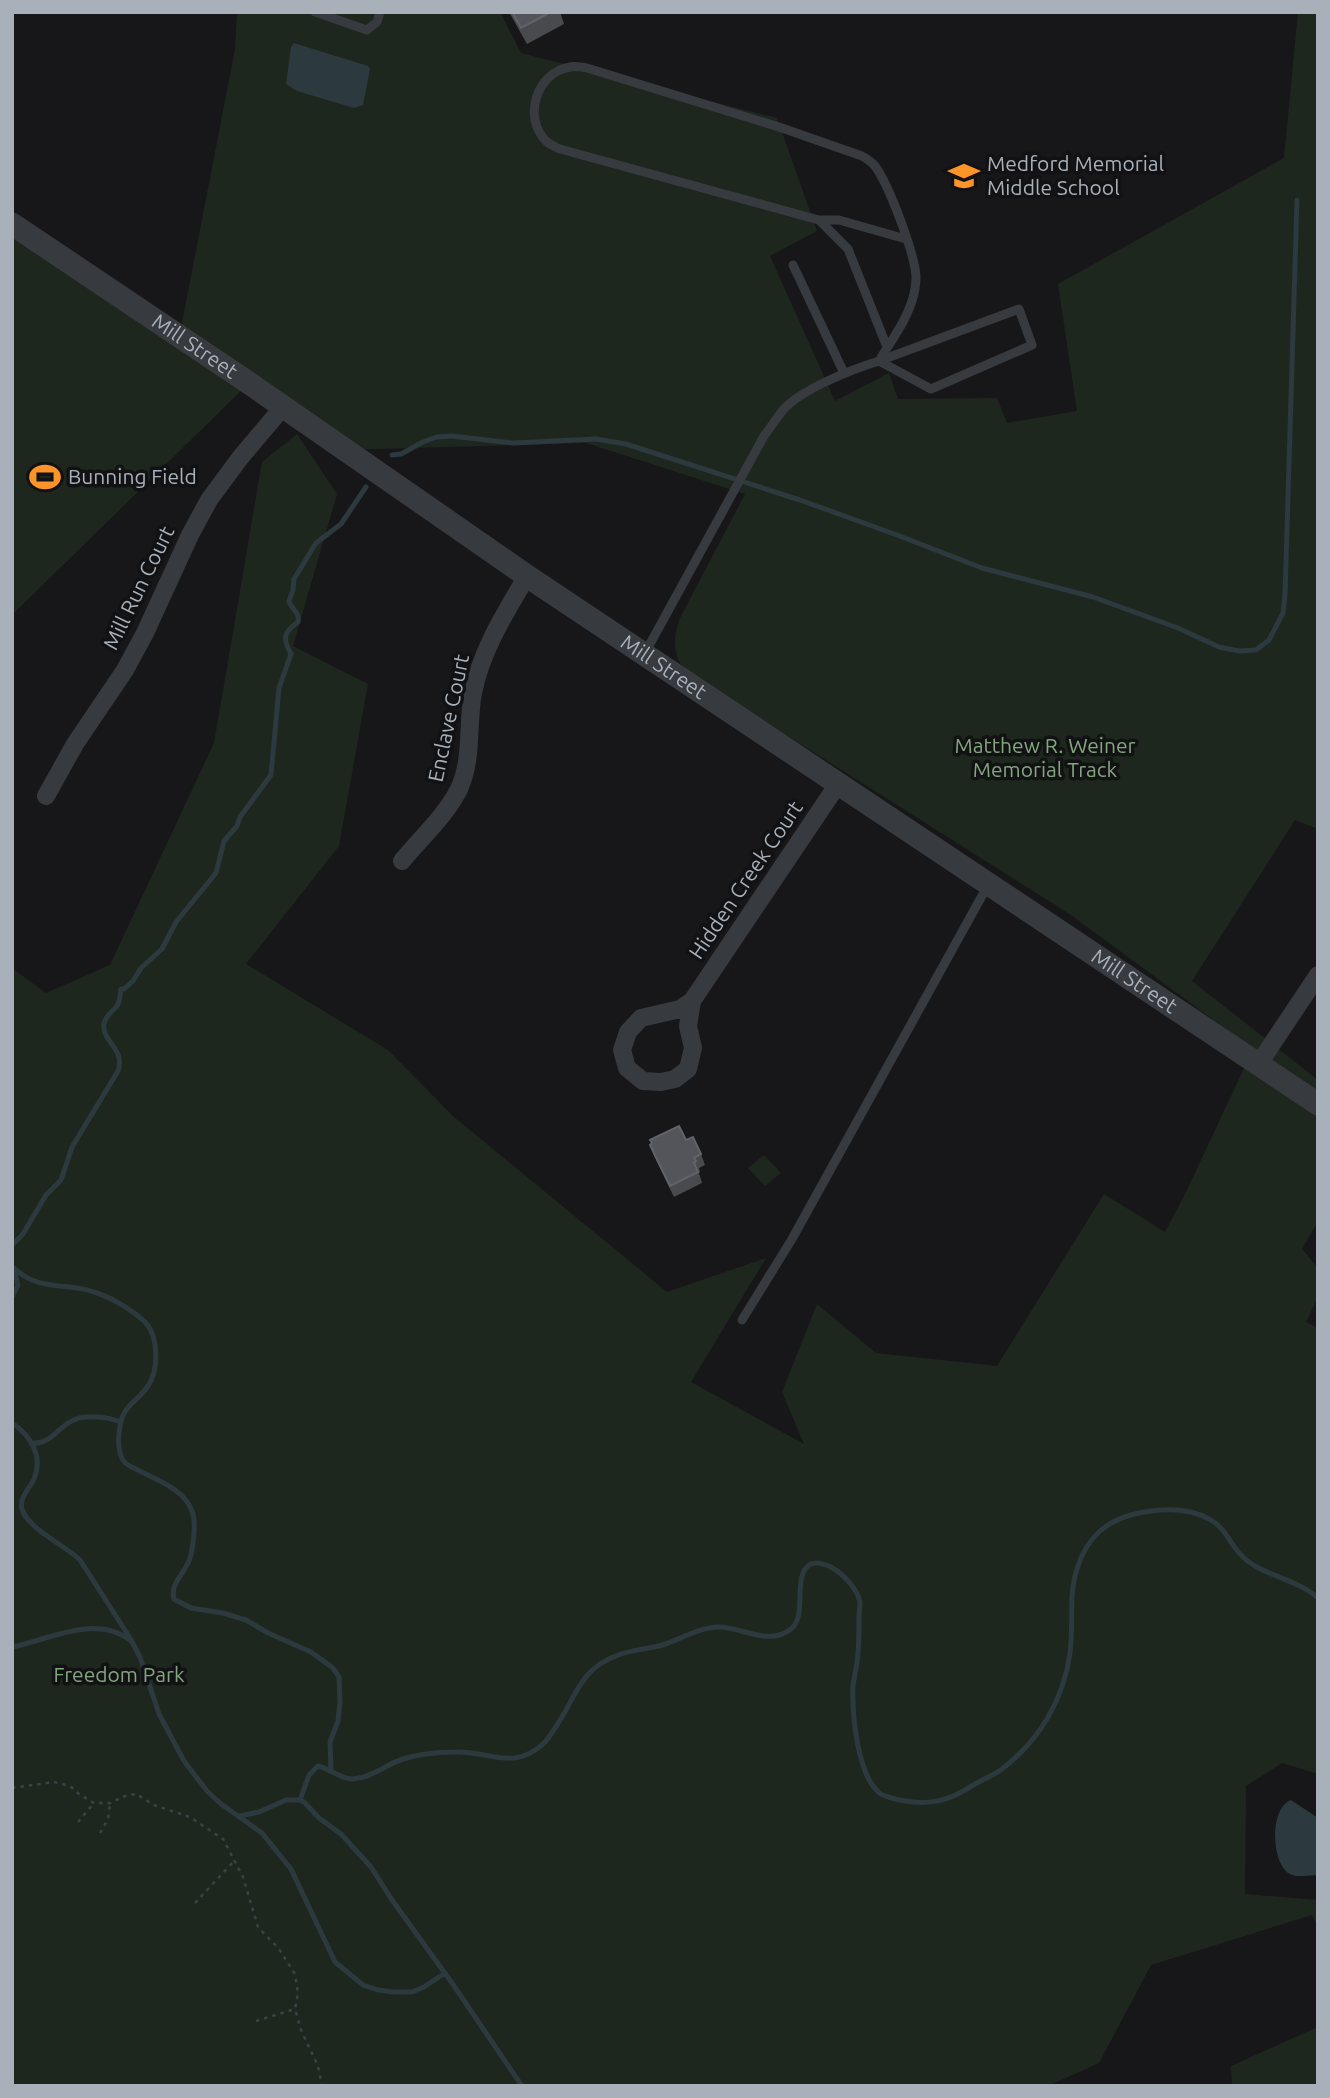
<svg xmlns="http://www.w3.org/2000/svg" width="1330" height="2098" viewBox="0 0 1330 2098" font-family="Ubuntu,sans-serif">
<style>
.green{fill:#1e271e}
.water{fill:#2c393e}
.lines{fill:none;stroke-linecap:round;stroke-linejoin:round}
.stream{stroke:#2c393e;stroke-width:5}
.path{stroke:#3d4145;stroke-width:2.5;stroke-dasharray:3.5 5;stroke-linecap:butt}
.service{stroke:#373a3e;stroke-width:9}
.minor{stroke:#373a3e;stroke-width:18}
.tertiary{stroke:#373a3e;stroke-width:23}
.wall{fill:#484a4e}
.building{fill:#53555a;stroke:#606369;stroke-width:2}
.labels{text-anchor:middle;stroke-width:7;stroke-linejoin:round;paint-order:stroke}
.poi-label{font-size:21px;fill:#a8b0ba;stroke:#121214;text-anchor:start}
.street-label{font-size:21px;fill:#a8b0ba;stroke:#121214}
.park-label{font-size:21px;fill:#82a67e;stroke:#121214}
</style>
<rect width="100%" height="100%" fill="#171719"/>
<path class="green" d="M237,12H500L521,53L777,118L817,231L770,256L835,401L889,373L898,399L997,398L1007,423L1077,411L1058,284L1284,158L1298,12H1318V829L1295,820L1192,981L1318,1080V1221L1302,1249L1318,1268V1297L1306,1322L1318,1328V1774L1282,1763L1246,1786L1245,1894L1318,1900V1926L1312,1915L1151,1965L1099,2063L1048,2086H12V968L46,993L110,965L214,743L262,462L297,434L337,494L293,646L368,684L339,846L246,964L388,1050L454,1117L667,1292L766,1258L691,1382L804,1444L782,1392L817,1304L876,1353L997,1366L1104,1194L1165,1232L1186,1192L1253,1049L1071,915L685,671C672,652 673,639 680,618L745,494L586,443L339,450L245,387L12,615V229L180,333L235,49Z
M764,1155L781,1173L765,1186L748,1168Z
M1318,2027V2086H1232L1231,2066Z"/>
<path class="water" d="M294,43L368,66L370,69L363,105L354,108L297,91L286,84L291,47Z
M1291,1800L1318,1818V1875C1310,1875 1297,1878 1290,1874C1271,1864 1269,1808 1291,1800Z"/>
<g class="lines">
<path class="stream" d="M392,455L401,454L423,442L437,437L452,436L513,443L596,439L626,444L800,500L897,535L982,568L1093,597L1178,628L1219,647L1239,651L1256,650L1269,640L1283,613L1285,595L1297,200
M12,1245L23,1234L46,1195L61,1180L72,1147L118,1071C126,1049 101,1041 104,1024C105,1016 112,1012 117,1006C120,1001 120,995 121,989H124L133,981L141,968L162,949L176,922L216,873L224,841L237,826L240,817L271,775L279,688L291,654C282,638 284,632 298,622C300,611 291,610 289,601L293,590L294,579L316,543L341,524L366,487
M14,1268C32,1286 54,1285 78,1288C102,1292 126,1305 144,1321C159,1335 159,1369 148,1386C135,1405 121,1404 119,1434C118,1442 119,1454 123,1460C126,1465 131,1467 136,1469C156,1480 186,1489 193,1514C196,1524 193,1551 189,1561C183,1575 170,1584 174,1599L191,1608L223,1613L246,1620L268,1633L311,1652L333,1668L339,1677L340,1702L338,1721L330,1742L331,1771
M12,1297L18,1285L14,1270
M12,1423C30,1435 44,1456 34,1479C29,1489 19,1498 22,1509C27,1528 66,1546 80,1560L130,1638L140,1657L159,1714L184,1761L207,1791L221,1804L262,1833L291,1869L335,1962L363,1985L378,1990L393,1992H412L424,1987L445,1973
M34,1443C52,1443 57,1428 72,1421C84,1414 108,1417 121,1422
M12,1647C49,1640 96,1613 131,1641
M300,1800L309,1775L318,1766C330,1769 341,1779 353,1779C371,1778 387,1764 403,1759C419,1754 439,1752 456,1752C488,1751 514,1771 543,1744C549,1739 552,1732 557,1725C578,1693 580,1668 621,1654C633,1650 646,1649 659,1646C678,1641 697,1628 717,1627C740,1626 769,1647 791,1629C808,1615 792,1578 809,1565C815,1561 825,1564 831,1567C843,1574 857,1588 860,1602C860,1605 859,1614 859,1617C859,1632 859,1648 857,1663C856,1670 854,1678 853,1686C852,1712 857,1778 881,1794C882,1795 894,1799 895,1799C912,1803 932,1804 948,1798C958,1795 967,1789 975,1784C984,1779 994,1775 1002,1769C1039,1741 1064,1699 1070,1653C1074,1626 1068,1596 1077,1569C1081,1555 1089,1541 1100,1531C1125,1509 1180,1503 1209,1519C1227,1528 1230,1546 1244,1558C1264,1576 1297,1579 1318,1598
M240,1816L259,1812L286,1800H300L304,1802L319,1818L341,1834L371,1867L392,1900L452,1983L522,2086"/>
<path class="path" d="M12,1788L54,1782L70,1786L79,1794L94,1803H110L127,1795L136,1794L154,1805L190,1817L223,1839L243,1877L258,1927L279,1949L295,1974L298,1993L295,2009L301,2030L318,2066L322,2086
M78,1822L94,1803
M100,1833L108,1819L110,1804
M195,1903L235,1860
M256,2021L295,2009"/>
<path class="service" d="M315,12L367,30L377,22L380,12
M819,220H839L906,239
M793,265L844,373
M1019,309L1032,345L931,389L879,361Z
M645,653L764,436C771,427 777,417 784,409C802,389 853,369 879,361C892,339 908,319 914,294C915,289 916,282 916,277C915,254 889,185 875,166C871,161 867,159 862,156L779,127L587,68C582,67 575,66 570,67C537,72 522,117 546,141C550,145 556,147 560,149L819,220L848,249L887,347
M742,1320L792,1239L988,885"/>
<path class="minor" d="M46,796L75,744L125,670L145,633L190,535L209,500L240,458L283,407
M402,861C420,839 447,814 459,789C473,759 467,725 473,693C481,651 505,613 527,576
M692,1001L688,1026L693,1048L688,1069L675,1079L661,1082L643,1081L627,1068L622,1050L628,1032L641,1018L680,1009L692,1001L838,784
M1258,1065L1318,975"/>
<path class="tertiary" id="s1" d="M12,224L249,383L527,576L1318,1104"/>
</g>
<path class="wall" d="M509,12H560L564,24L527,44Z
M686,1140L701,1154L705,1165L699,1168L700,1172L699,1173L702,1183L674,1197L654,1156L650,1145Z"/>
<path class="building" d="M512,12H551L521,28Z
M679,1126L686,1140L693,1137L701,1154L694,1158L696,1161L694,1163L698,1172L670,1186L650,1145L652,1143L650,1140Z"/>
<defs>
<symbol id="school-bare" viewBox="-9 -9 18 18"><path d="M0-5L7-2L0 1L-7-2ZM-4 1L0 2.5L4 1V4Q0 6-4 4Z" fill="#fd942a" stroke="#121214" stroke-width="2.5" paint-order="stroke"/></symbol>
<symbol id="stadium-bare" viewBox="-9 -9 18 18"><path d="M0-5a6.5 5 0 1 0 0 10a6.5 5 0 1 0 0-10ZM-3.5-1.8h7v3.6h-7Z" fill="#fd942a" stroke="#121214" stroke-width="2.5" paint-order="stroke"/></symbol>
</defs>
<g fill-rule="evenodd">
<use href="#school-bare" x="942" y="154" width="44" height="44"/>
<use href="#stadium-bare" x="23" y="455" width="44" height="44"/>
</g>
<g class="labels">
<g class="poi-label">
<text x="987" y="171">Medford Memorial<tspan x="987" dy="24">Middle School</tspan></text>
<text x="68" y="484">Bunning Field</text>
</g>
<g class="street-label">
<text dy="7" stroke="none"><textPath href="#s1" startOffset="220">Mill Street</textPath></text>
<text transform="translate(139 588) rotate(-64)" y="7">Mill Run Court</text>
<text dy="7" stroke="none"><textPath href="#s1" startOffset="788">Mill Street</textPath></text>
<text transform="translate(449 718) rotate(-78)" y="7">Enclave Court</text>
<text transform="translate(746 880) rotate(-56)" y="7">Hidden Creek Court</text>
<text dy="7" stroke="none"><textPath href="#s1" startOffset="1354">Mill Street</textPath></text>
</g>
<g class="park-label">
<text x="1045" y="753">Matthew R. Weiner<tspan x="1045" dy="24">Memorial Track</tspan></text>
<text x="119" y="1682">Freedom Park</text>
</g>
</g>
<rect width="1330" height="2098" fill="none" stroke="#a8b0ba" stroke-width="28"/>
</svg>
